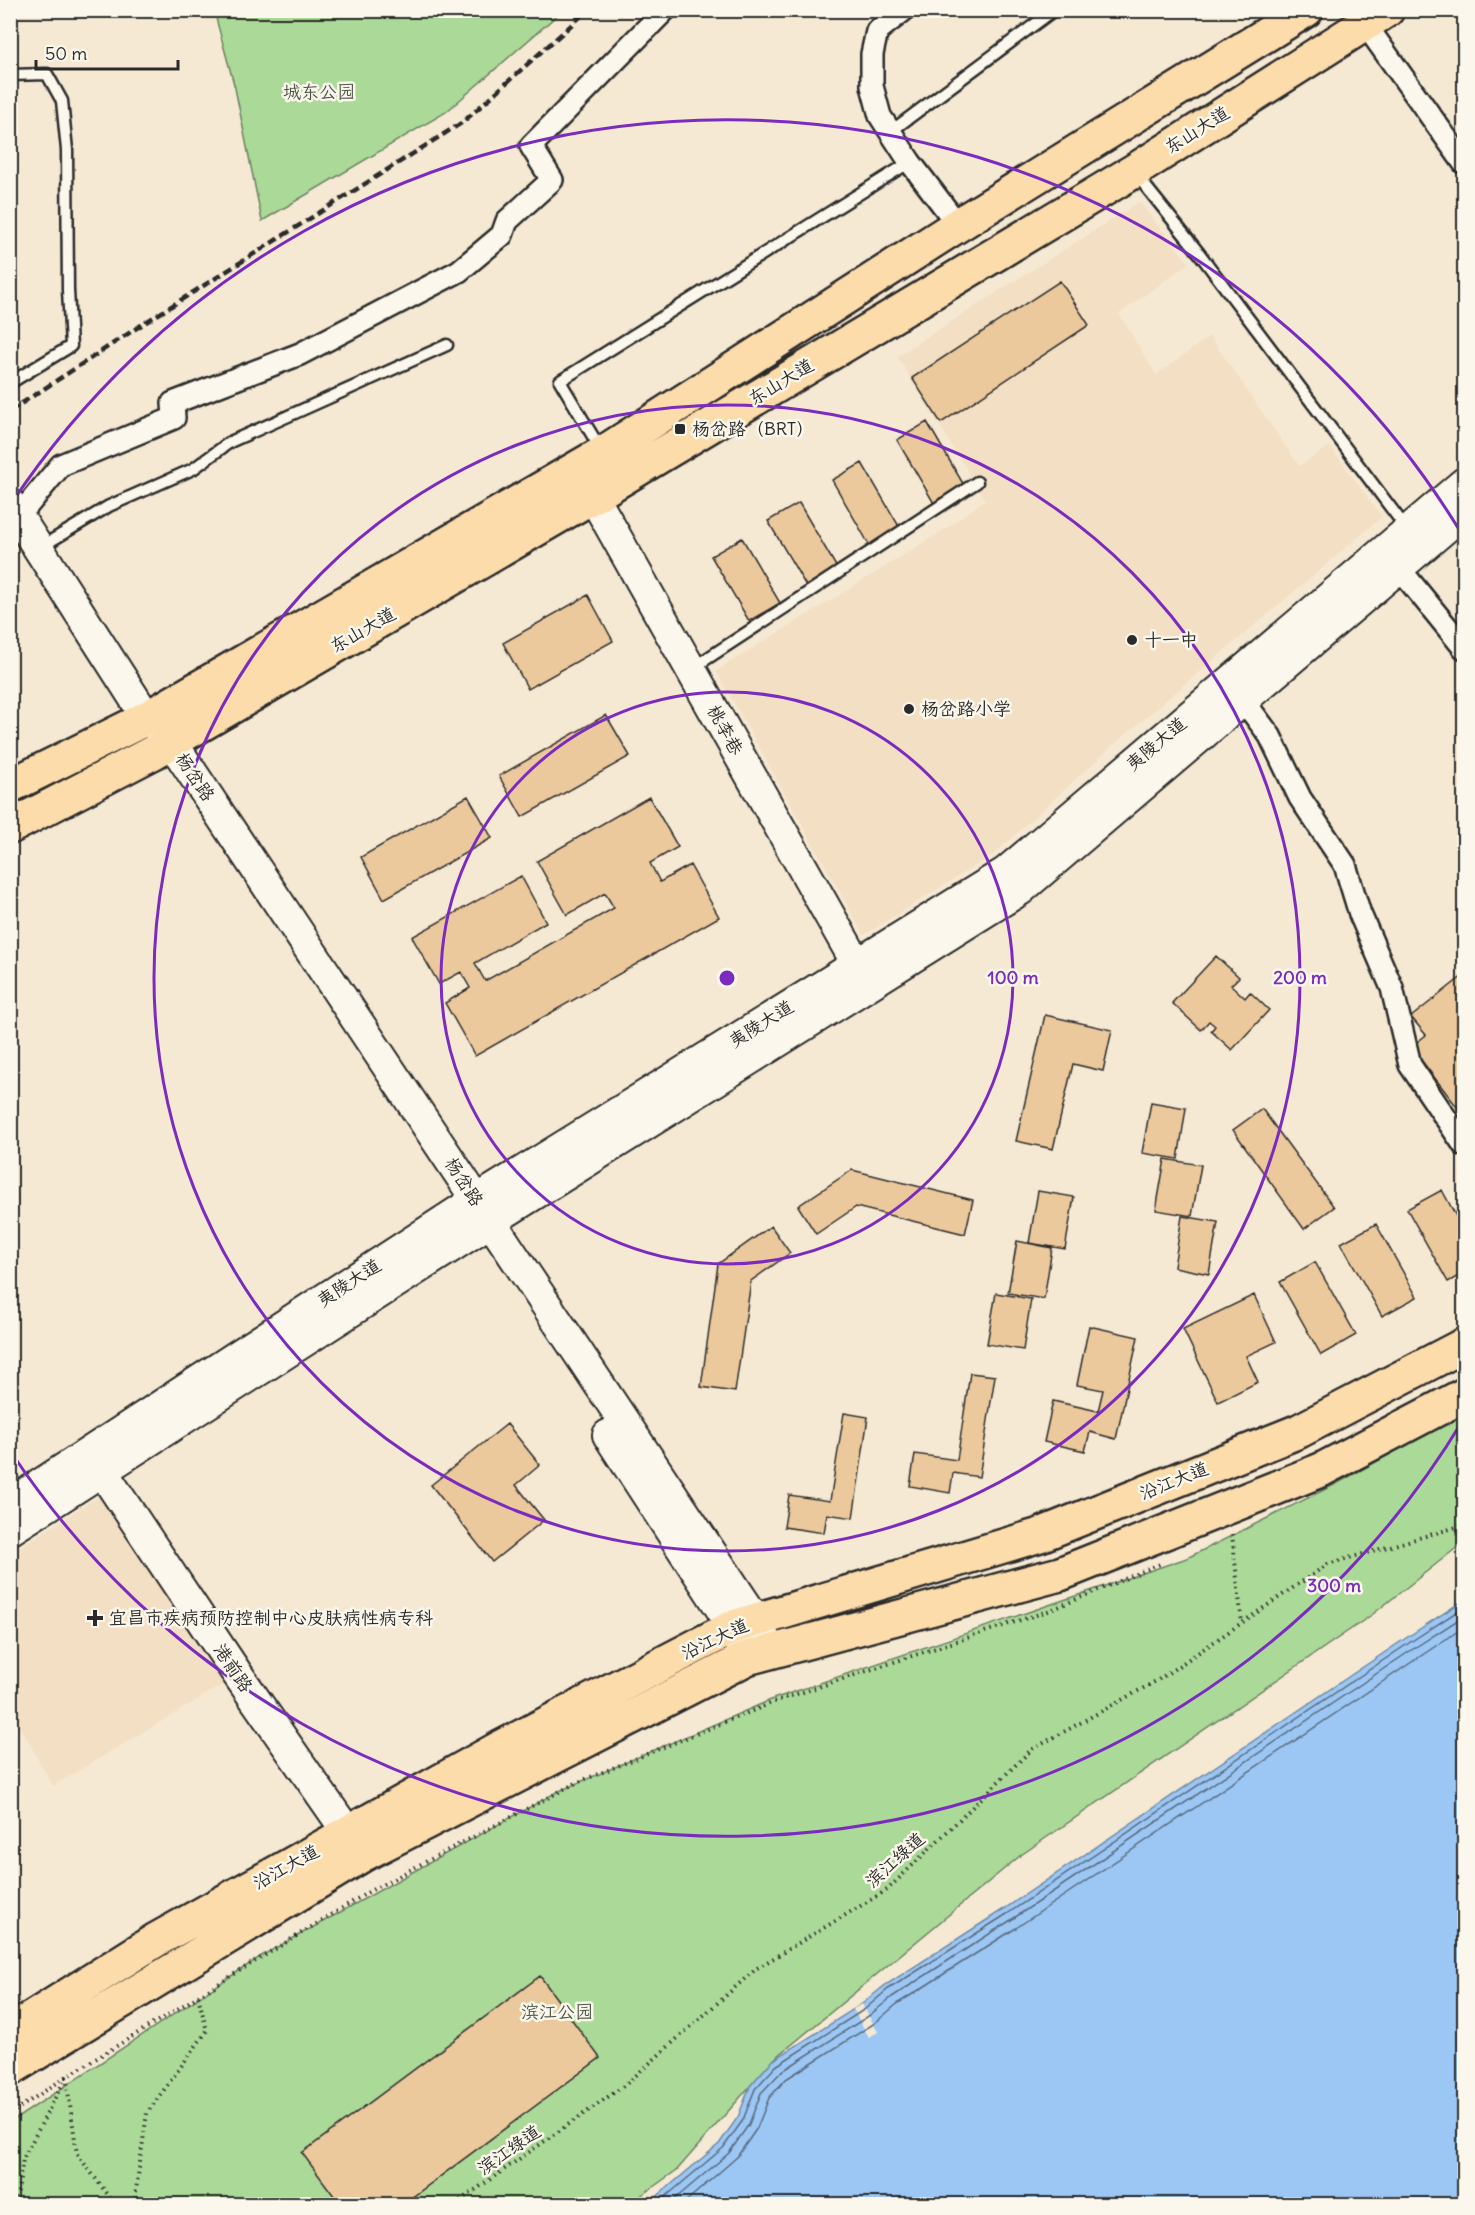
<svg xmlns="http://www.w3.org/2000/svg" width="1475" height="2215" viewBox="0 0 1475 2215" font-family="Delius,'LXGW WenKai TC',sans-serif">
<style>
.built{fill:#f3dfc4}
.green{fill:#abd998;stroke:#6b8262;stroke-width:1.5}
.water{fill:#9cc7f5;stroke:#6f89a4;stroke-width:1.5}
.pier{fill:#f6e9d4}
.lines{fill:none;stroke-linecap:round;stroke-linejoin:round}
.shore{stroke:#58697c;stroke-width:1.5}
.building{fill:#ecc99d;stroke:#2b2b2b;stroke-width:1.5}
.lane-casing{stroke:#2b2b2b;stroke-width:15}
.street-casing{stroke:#2b2b2b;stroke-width:26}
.secondary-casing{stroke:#2b2b2b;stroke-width:34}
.primary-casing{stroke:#2b2b2b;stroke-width:38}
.path{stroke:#2b2b2b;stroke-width:4;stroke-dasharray:1.5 4.5;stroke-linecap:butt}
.lane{stroke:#fbf7ec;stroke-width:10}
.street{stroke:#fbf7ec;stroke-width:21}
.secondary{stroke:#fbf7ec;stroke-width:30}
.primary{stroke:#fddcac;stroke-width:33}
.rail{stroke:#2b2b2b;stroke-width:4.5;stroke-dasharray:9 4.5;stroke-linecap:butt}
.ring{fill:none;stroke:#7b2cbf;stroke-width:3}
.poi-dot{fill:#2b2b2b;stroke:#fbf7ec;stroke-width:2}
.labels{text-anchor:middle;stroke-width:5;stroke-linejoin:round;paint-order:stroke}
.park-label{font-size:18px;fill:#4b5646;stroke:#fbf7ec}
.street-label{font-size:18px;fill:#2b2b2b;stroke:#fbf7ec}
.poi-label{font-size:18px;fill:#2b2b2b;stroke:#fbf7ec;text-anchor:start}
.centre{fill:#7b2cbf;stroke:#fbf7ec;stroke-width:3}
.ring-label{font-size:18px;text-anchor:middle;font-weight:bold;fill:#7b2cbf;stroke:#fbf7ec;stroke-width:5;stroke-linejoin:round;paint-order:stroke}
</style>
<rect width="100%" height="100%" fill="#f6e9d4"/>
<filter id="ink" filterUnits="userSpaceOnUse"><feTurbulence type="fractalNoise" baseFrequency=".0167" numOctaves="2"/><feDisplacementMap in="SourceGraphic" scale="12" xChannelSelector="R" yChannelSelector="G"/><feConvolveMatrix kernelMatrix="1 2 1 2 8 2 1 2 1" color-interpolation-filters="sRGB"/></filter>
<g filter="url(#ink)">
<path class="built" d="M1139,202L1189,263L1119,314L1156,375L1210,336L1299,466L1330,446L1382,517L1111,747L993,855L864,935L716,671L941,532L985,500L897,356Z
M99,1496L224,1684L53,1786L11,1711V1553Z"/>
<path class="green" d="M214,11V10L562,11L446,112L262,221L235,88Z
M1464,1413V1542L1373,1614L1021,1855L772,2061L677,2170L629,2204H11V2122L263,1955L557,1792L773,1699L1187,1558L1338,1483Z"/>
<path class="water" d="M1464,1600V2204H648L719,2144L738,2117L750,2086L772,2061L862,2004L884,1986L1004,1909L1412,1634Z"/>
<path class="pier" d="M862,2004L878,2032L869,2037L853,2009Z"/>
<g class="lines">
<path class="shore" d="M657,2204L723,2148L743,2120L755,2089L776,2066L865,2009L887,1990L1007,1914L1415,1639L1464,1607
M669,2204L729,2153L749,2124L761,2093L781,2072L870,2015L892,1997L1011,1920L1419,1645L1464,1616
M683,2204L737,2157L757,2128L769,2098L786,2079L875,2023L897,2004L1016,1928L1464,1627"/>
</g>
<path class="building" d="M1060,281L1089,325L941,423L912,378Z
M927,422L965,487L935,505L897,440Z
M862,463L900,528L870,546L832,480Z
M799,503L837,568L806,586L768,521Z
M742,538L780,603L749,621L711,556Z
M588,595L613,641L528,689L503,643Z
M606,715L630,756L522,817L499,776Z
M468,796L492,838L384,899L361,857Z
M649,797L678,847L650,863L660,882L690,865L719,917L475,1056L445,1003L470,988L461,972L439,984L412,937L521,876L546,922L475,963L485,981L614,908L605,893L567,915L537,861Z
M1216,956L1239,977L1231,985L1245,998L1250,992L1269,1010L1232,1050L1211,1031L1215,1026L1209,1021L1201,1030L1172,1003Z
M1464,975V1116L1411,1047L1426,1035L1411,1017Z
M1045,1015L1112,1030L1103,1071L1073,1064L1053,1149L1016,1141Z
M1151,1102L1186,1108L1178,1159L1142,1153Z
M1262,1109L1334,1207L1304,1229L1233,1130Z
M1165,1159L1201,1165L1192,1216L1156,1210Z
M852,1170L973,1200L965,1234L856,1207L816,1234L798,1206Z
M1442,1190L1464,1231V1273L1448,1282L1407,1209Z
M1038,1191L1074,1197L1065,1249L1029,1243Z
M1182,1216L1218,1222L1209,1274L1174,1267Z
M1376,1224L1417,1297L1382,1316L1341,1243Z
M771,1226L790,1253L751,1281L735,1392L701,1387L718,1264Z
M1017,1241L1052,1248L1044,1299L1008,1293Z
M1315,1262L1356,1335L1321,1355L1280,1282Z
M996,1293L1031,1299L1023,1350L987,1344Z
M1254,1295L1276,1342L1246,1356L1258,1382L1218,1402L1183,1329Z
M1089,1326L1138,1337L1116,1439L1090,1432L1085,1451L1044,1442L1053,1401L1098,1411L1103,1390L1077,1385Z
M970,1373L995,1376L979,1477L953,1473L950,1493L910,1486L915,1454L957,1460Z
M844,1413L868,1417L853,1518L827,1514L824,1533L784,1527L789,1495L830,1501Z
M507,1424L540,1465L516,1485L544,1520L492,1562L431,1485Z
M540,1976L600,2058L403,2204H340L302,2153Z"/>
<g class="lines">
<defs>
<path id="lane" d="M10,75L47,74L62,101L67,150L68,290L71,346L10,383
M890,132L1054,10
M1135,173L1199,253L1406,528
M601,450L560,381L910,162
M39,548L109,506L193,469L230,442L447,345
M691,669L977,482"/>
<path id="street" d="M904,10L877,31L872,54V86L880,116L910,162L958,225
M1365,24L1464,163
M18,517L61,465L174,418L173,403L300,354L459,271L502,235L507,221L552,180L531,146L665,10
M1399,568L1464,648
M1243,700L1270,736L1300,798L1345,865L1360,914L1392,988L1410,1065L1464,1145"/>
<path id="secondary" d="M593,496L857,964
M10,504L147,718L171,741L756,1620L765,1640
M608,1435L733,1627L747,1658
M102,1471L236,1672L348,1833
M10,1504L459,1211L1006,872L1464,483
M10,1530L490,1222L1020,890L1464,512"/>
<path id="primary" d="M10,786L147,718L603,453L958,225L1306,10
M10,827L154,752L593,496L1134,171L1387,10
M10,2032L156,1940L498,1749L733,1627L1040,1535L1299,1431L1464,1345
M10,2069L364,1854L747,1658L1060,1574L1321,1470L1464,1395"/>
</defs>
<use href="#lane" class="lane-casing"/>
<use href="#street" class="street-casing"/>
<use href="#secondary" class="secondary-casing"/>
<use href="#primary" class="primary-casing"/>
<path class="path" d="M1232,1534L1242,1623
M10,2114L66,2077L370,1891L576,1783L779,1700L1051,1610L1160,1564
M16,2204L23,2159L66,2077L77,2154L115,2204
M134,2204L147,2113L207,2031L198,1996
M455,2204L625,2085L757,1968L887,1890L1031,1750L1158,1680L1328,1564L1464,1525"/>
<use href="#lane" class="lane"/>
<use href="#street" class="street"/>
<use href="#secondary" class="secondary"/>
<use href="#primary" class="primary"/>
<path class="rail" d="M10,411L146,322L463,122L588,10"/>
</g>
</g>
<g class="ring">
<circle cx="727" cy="978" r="286"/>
<circle cx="727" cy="978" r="573"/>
<path d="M1463 1420A859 859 0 0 1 11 1452M11 504A859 859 0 0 1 1463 536"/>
</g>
<g class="poi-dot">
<rect x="674" y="423" width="12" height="12" rx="3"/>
<circle cx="1132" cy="640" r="6"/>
<circle cx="909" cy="709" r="6"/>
<path d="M92 1609h6v6h6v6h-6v6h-6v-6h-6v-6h6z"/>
</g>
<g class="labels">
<g class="park-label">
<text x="319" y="98">城东公园</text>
<text x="557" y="2018">滨江公园</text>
</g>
<g class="street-label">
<text transform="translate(1197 130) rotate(-32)" y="6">东山大道</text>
<text transform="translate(781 382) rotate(-31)" y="6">东山大道</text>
<text transform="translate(363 630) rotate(-30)" y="6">东山大道</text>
<text transform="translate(725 730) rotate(61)" y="6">桃李巷</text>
<text transform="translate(1156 744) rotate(-40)" y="6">夷陵大道</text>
<text transform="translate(195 777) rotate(56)" y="6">杨岔路</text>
<text transform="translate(761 1024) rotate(-32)" y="6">夷陵大道</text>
<text transform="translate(464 1182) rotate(57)" y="6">杨岔路</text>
<text transform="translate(349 1283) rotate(-33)" y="6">夷陵大道</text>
<text transform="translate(1174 1481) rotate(-22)" y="6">沿江大道</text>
<text transform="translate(715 1639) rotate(-25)" y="6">沿江大道</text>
<text transform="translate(233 1668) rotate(56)" y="6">港前路</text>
<text transform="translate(895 1860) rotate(-42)" y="6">滨江绿道</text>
<text transform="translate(286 1867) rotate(-29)" y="6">沿江大道</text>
<text transform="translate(509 2150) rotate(-35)" y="6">滨江绿道</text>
</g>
<g class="poi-label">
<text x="692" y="435">杨岔路（BRT）</text>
<text x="1144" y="646">十一中</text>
<text x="921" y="715">杨岔路小学</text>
<text x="109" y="1624">宜昌市疾病预防控制中心皮肤病性病专科</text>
</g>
</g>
<circle cx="727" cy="978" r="9" class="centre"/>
<g class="ring-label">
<text x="1013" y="984">100 m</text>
<text x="1300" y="984">200 m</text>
<text x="1334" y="1592">300 m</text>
</g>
<rect width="1475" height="2215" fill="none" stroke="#fbf7ec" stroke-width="36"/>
<rect x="18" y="18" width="1439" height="2179" fill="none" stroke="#2b2b2b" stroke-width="2" filter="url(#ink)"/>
<path d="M36 60v9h142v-9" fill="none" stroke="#2b2b2b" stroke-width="3"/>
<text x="45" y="60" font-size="18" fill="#2b2b2b" stroke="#fbf7ec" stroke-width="4.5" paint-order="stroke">50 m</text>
</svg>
